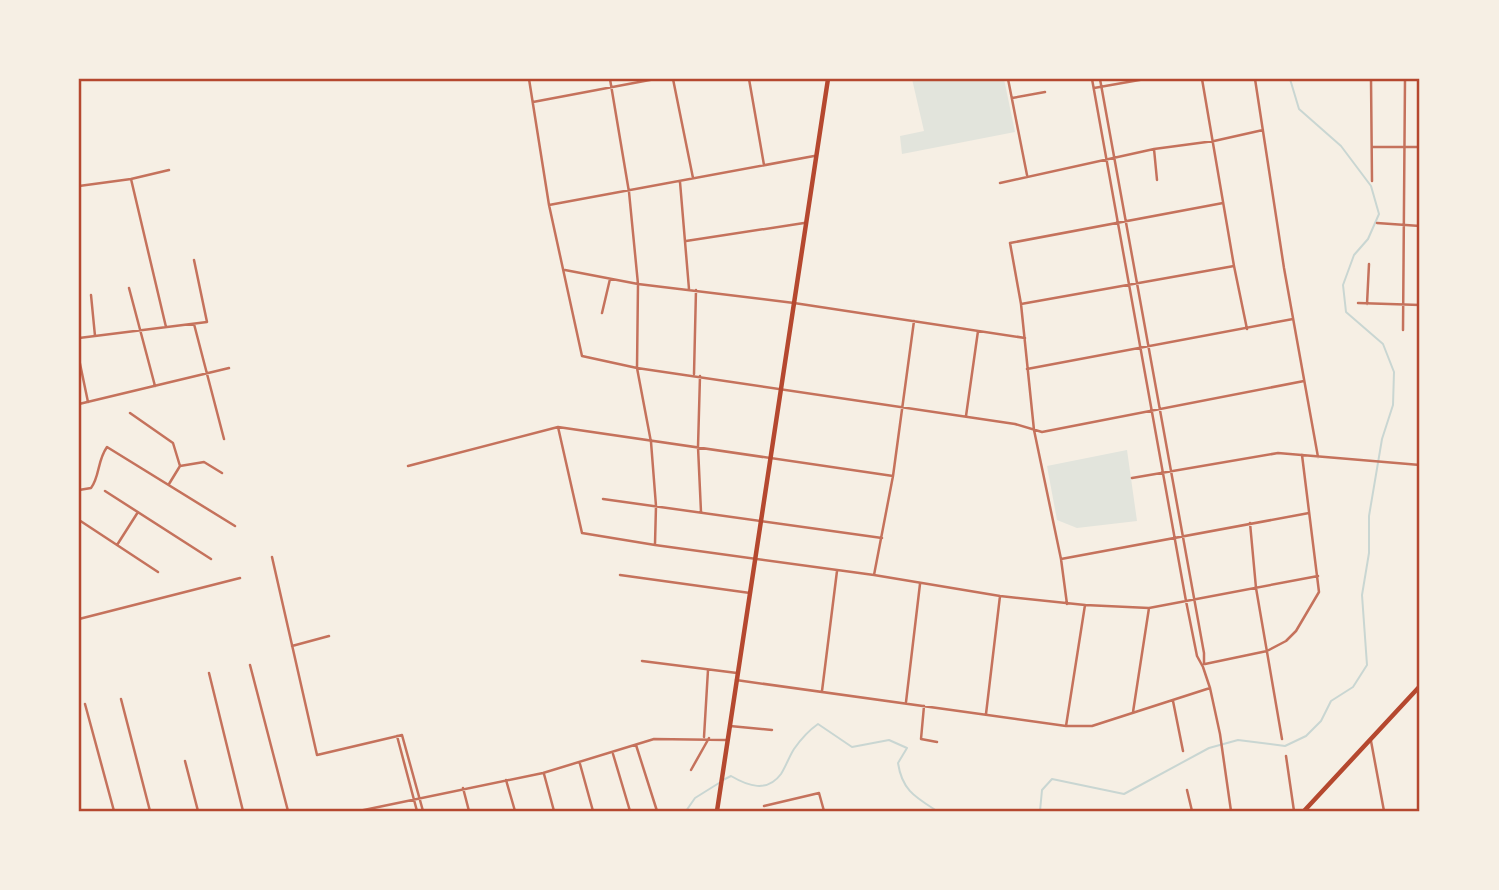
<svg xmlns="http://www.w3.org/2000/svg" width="1499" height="890" viewBox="0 0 1499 890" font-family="'Fira Sans Condensed',sans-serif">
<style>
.green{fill:#e2e4dc}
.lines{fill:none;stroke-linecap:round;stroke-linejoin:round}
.stream{stroke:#c9d6d2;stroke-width:2}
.minor{stroke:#c5725c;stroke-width:2.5}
.secondary{stroke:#b5482f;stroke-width:4.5}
.neatline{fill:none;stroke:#b5482f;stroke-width:2.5}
</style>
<rect width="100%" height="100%" fill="#f6efe4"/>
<path class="green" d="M912,79H1004L1015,132L902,154L900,136L924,131Z
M1127,450L1137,521L1077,528L1057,520L1047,466Z"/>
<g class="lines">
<path class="stream" d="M723,780L731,776C748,786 767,793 781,774C786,766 789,757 794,749C801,739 808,731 818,724L852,747L889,740L907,748L898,763C902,790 915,797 937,811
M686,811L695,798L719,783
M1040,811L1042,790L1052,779L1124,794L1209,748L1238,740L1285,746L1306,736L1321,721L1331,701L1353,687L1367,665L1362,595L1369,553V516L1382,439L1393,405L1394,372L1383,344L1346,312L1343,285L1354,255L1368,239L1379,214L1371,186L1341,146L1299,109L1290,79"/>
<path class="minor" d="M529,79L549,205L582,356L637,368L1015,424L1042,432L1304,381
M610,79L629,192L638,284L637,368L651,442L656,506L655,544
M673,79L693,178
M749,79L764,165
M1008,79L1027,175
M1092,79L1186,601L1197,656L1203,667L1210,688L1220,734L1231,811
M1100,79L1204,653V664
M1202,79L1234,266L1247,329
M1255,79L1284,268L1318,457
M1371,79L1372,181
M1094,88L1145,79
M1012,98L1045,92
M533,102L655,79
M1372,147H1420
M1154,149L1157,180
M131,179L166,327
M680,182L689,289
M1000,183L1154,149L1214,141L1263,130
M79,186L131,179L169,170
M549,205L814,156
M1377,223L1420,226
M686,241L804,223
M565,270L638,284L794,303L1025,338
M129,288L155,386
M91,295L95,336
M1358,303L1420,305
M1021,304L1234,266
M1367,304L1369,264
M602,313L610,279
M194,324L224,439
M1403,330L1405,79
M79,338L207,322L194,260
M79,359L88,402
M1027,369L1293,319
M694,374L696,290
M700,376L698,447L701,512
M79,404L229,368
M130,413L173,443L180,466L204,462L222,473
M966,416L978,331
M558,427L582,533L655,545L874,575L1000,596L1085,605L1149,608L1318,576
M408,466L558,427L893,476
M1132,478L1278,453L1420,465
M169,484L180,466
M79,490L91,488C100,476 97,461 107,447L235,526
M105,491L211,559
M603,499L882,538
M79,520L158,572
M1250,523L1256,588L1282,739
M117,545L138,512
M272,557L317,755L402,735L423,811
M1061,559L1309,513
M620,575L750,593
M874,575L893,476L914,321
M1067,604L1061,559L1034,430L1021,304L1010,243L1223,203
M79,619L240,578
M292,646L329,636
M642,661L737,673
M1205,664L1267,651L1286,641L1296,631L1319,592L1302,455
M250,665L288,811
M209,673L243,811
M736,680L1066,726H1092L1210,688
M1418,689L1420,698
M822,691L837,571
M121,699L150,811
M1173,701L1183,751
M906,702L920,584
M85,704L114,811
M924,706L921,739L937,742
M1133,712L1149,608
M986,714L1000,596
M730,726L772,730
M1066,726L1085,605
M397,736L417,811
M704,737L708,670
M1371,741L1384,811
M636,745L657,811
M613,754L630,811
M1286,756L1294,811
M185,761L198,811
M580,764L593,811
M691,770L709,738
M544,774L554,811
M506,780L515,811
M463,788L469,811
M1187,790L1192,811
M764,806L819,793L824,811
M359,811L543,773L654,739L727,740"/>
<path class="secondary" d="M717,811L828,79
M1304,811L1420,686"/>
</g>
<rect width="1499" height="890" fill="none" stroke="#f6efe4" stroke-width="161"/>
<rect x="80" y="80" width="1338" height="730" class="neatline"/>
</svg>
